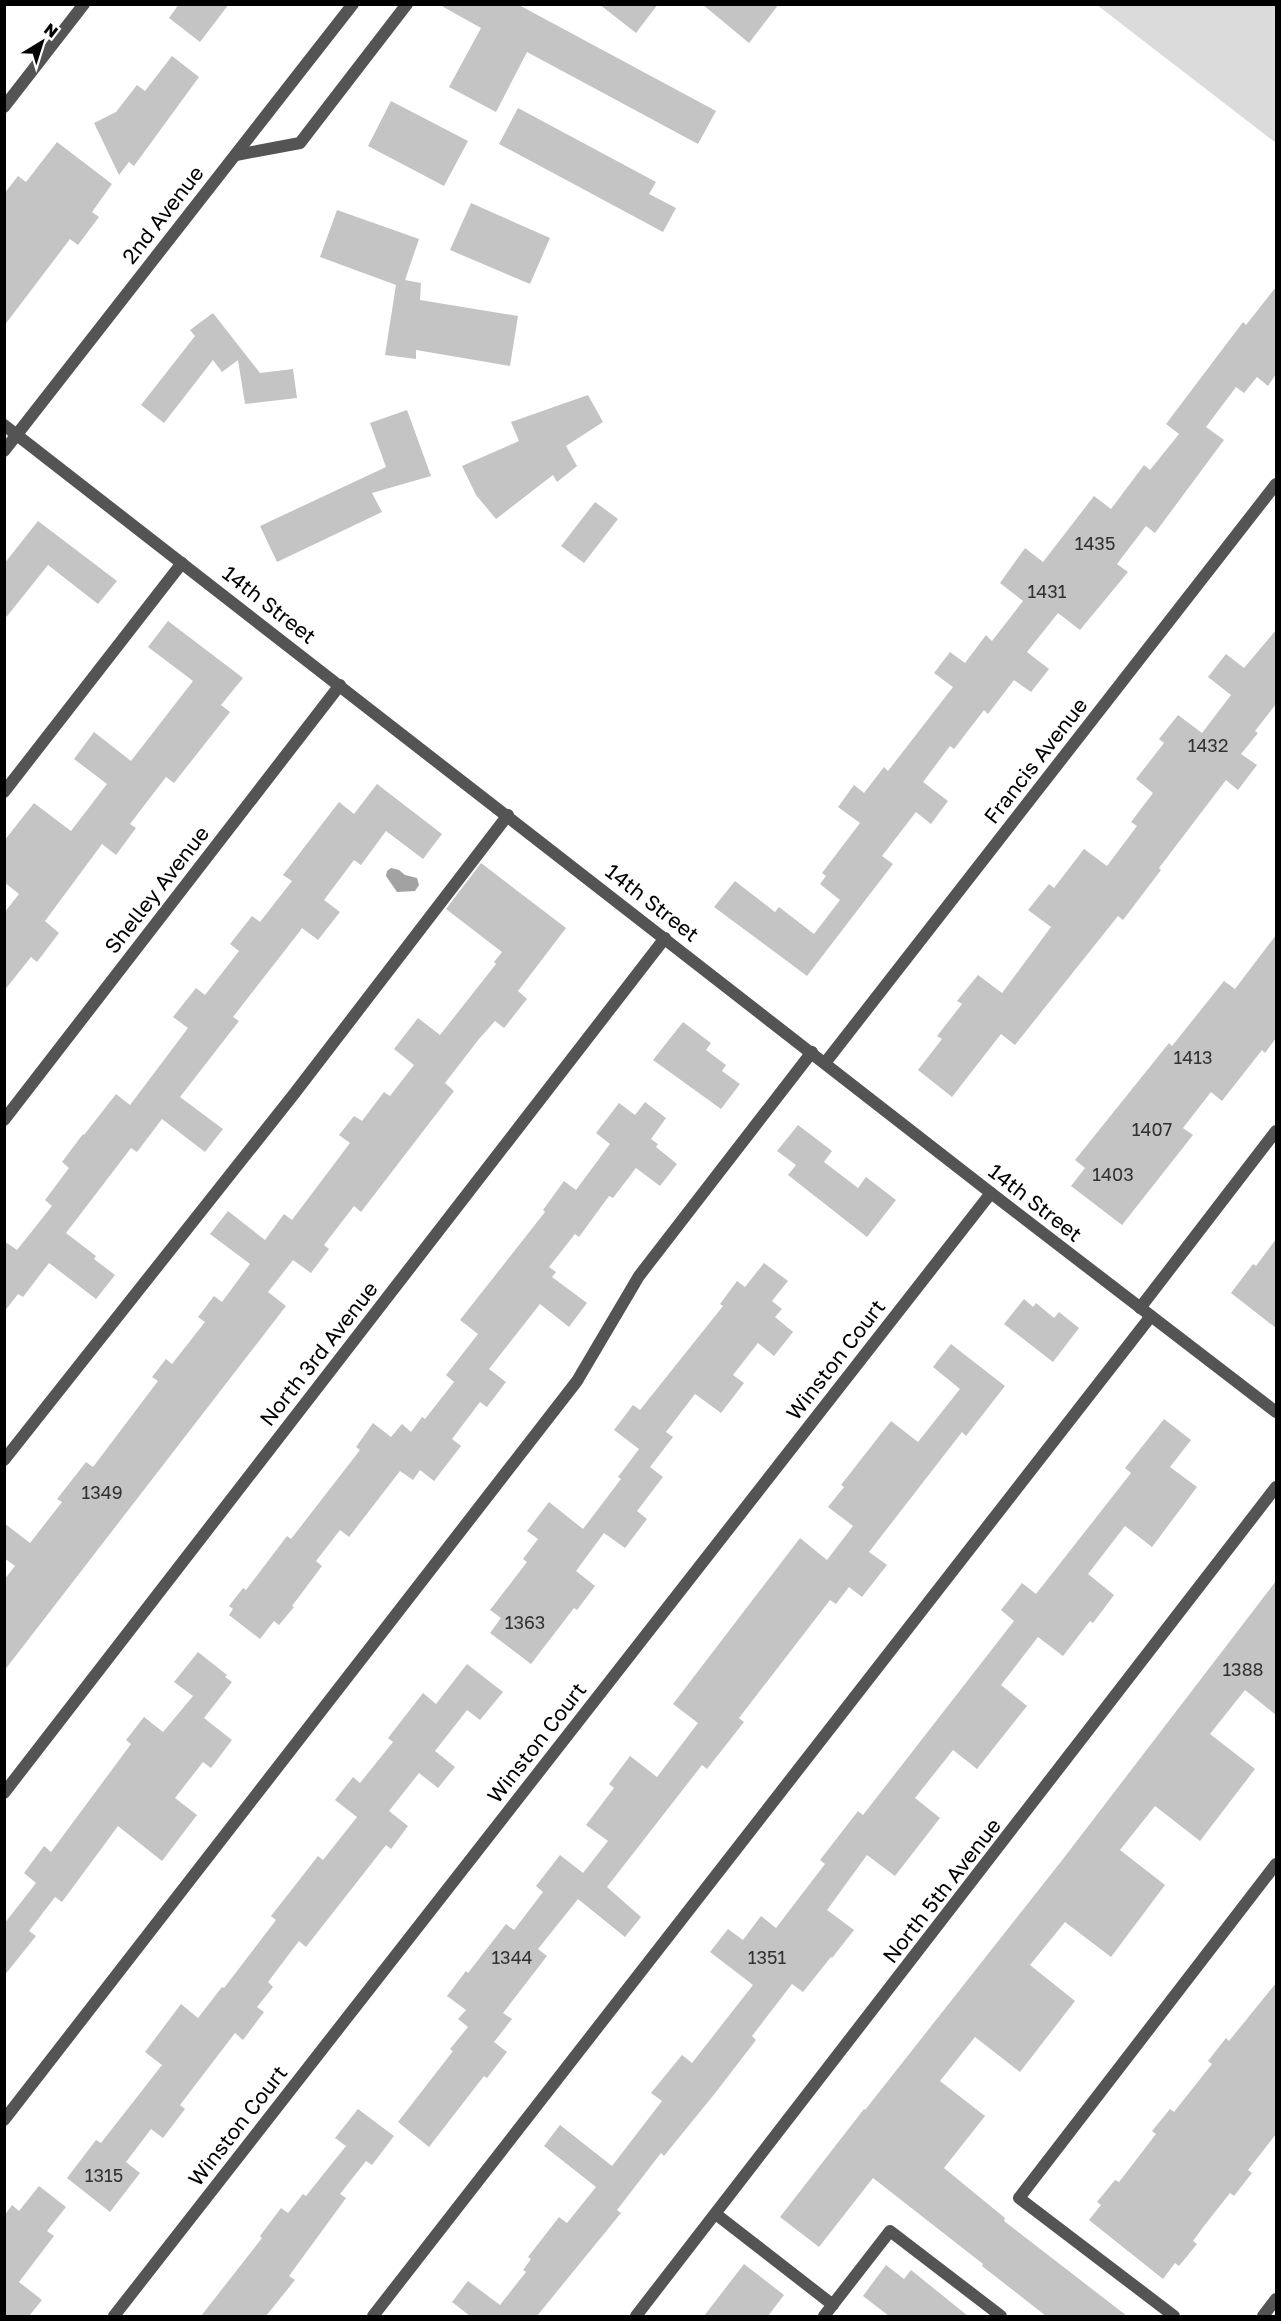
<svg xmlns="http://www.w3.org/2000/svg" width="1281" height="2321" viewBox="0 0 1281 2321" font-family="'Golos Text',sans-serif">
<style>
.green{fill:#dbdbdb}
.water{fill:#a2a2a2}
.building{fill:#c4c4c4}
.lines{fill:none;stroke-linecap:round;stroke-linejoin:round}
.service{stroke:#545454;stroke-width:12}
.minor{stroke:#545454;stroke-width:12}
.tertiary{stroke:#545454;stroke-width:12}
.labels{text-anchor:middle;stroke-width:4.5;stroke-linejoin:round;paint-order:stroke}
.number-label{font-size:18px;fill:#313131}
.street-label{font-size:21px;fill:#000;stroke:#fff}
</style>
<rect width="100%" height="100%" fill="#fff"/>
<path class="green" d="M1097,5H1276V143Z"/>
<path class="water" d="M391,868L399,870L405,875L417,878L419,885L415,891L397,892L386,876L387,871Z"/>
<path class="building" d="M179,4H229L200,42L169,18Z
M438,4H517L716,111L698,144L527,52L496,112L449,87L481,28Z
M599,4H658L636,33Z
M702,4H779L749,43Z
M172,56L199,77L134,166L129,162L119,175L94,123L116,112L137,85L145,91Z
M391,101L468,141L444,186L368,146Z
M518,108L656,182L649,194L676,208L663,232L499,144Z
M57,142L112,184L92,212L99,217L78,245L70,239L4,326V194L18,176L26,182Z
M471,203L550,238L530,284L450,250Z
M337,210L419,239L405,280L421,283L420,300L518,316L510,366L416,350V359L385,355L396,285L320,257Z
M1276,287V374L1268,386L1257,377L1244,393L1236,387L1206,427L1224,440L1155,533L1146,526L1117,564L1128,572L1080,630L1058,613L1027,652L1049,669L1031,692L1014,680L988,714L984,710L954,749L950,746L923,782L948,801L931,824L916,812L882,856L893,864L807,976L714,907L735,881L775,912L779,907L814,934L840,900L820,884L826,876L822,873L860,823L838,807L854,785L864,793L884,767L888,771L953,687L934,673L950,652L965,663L986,635L992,641L1023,601L1000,583L1025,548L1043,562L1094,496L1111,509L1144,465L1150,470L1179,434L1166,424L1243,322L1246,325Z
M213,313L260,373L293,369L297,398L245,404L238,360L222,372L213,360L164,423L141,405L195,336L190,330Z
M588,395L603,422L566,446L577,466L557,482L553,475L496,519L476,495L462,466L519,441L511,422Z
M407,410L431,476L372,493L382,512L277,562L260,526L386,467L370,423Z
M595,502L618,519L584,563L561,546Z
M38,521L117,581L98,604L48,565L4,620V564Z
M168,621L243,678L221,705L230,712L174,783L166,777L130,824L136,828L116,855L102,844L45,921L59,933L37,962L31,957L4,991V913L19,894L4,882V841L34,803L71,831L107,784L74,759L94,732L131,761L193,681L148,647Z
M1276,630V704L1255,731L1258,733L1241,754L1257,765L1238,790L1226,780L1159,868L1161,870L1123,920L1118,916L1015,1045L1001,1034L952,1097L918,1070L942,1039L937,1036L962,1004L957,1001L978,975L1002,993L1051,927L1028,910L1049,884L1054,888L1084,849L1107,866L1137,826L1131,822L1153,793L1136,779L1164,743L1159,739L1178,715L1202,733L1231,695L1208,677L1226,654L1244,668Z
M377,784L442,834L423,859L386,831L361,865L354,860L324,900L340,912L318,940L302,928L300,931L233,1017L239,1021L180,1097L223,1129L205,1152L162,1119L137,1152L131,1148L66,1233L96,1256L94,1259L115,1275L96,1299L49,1263L23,1297L18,1294L4,1312V1241L17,1250L52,1206L45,1200L69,1168L62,1162L83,1134L84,1135L116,1094L130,1105L161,1064L188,1028L173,1017L196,988L205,995L239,951L230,944L252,916L260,922L292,881L283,875L339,802L354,814Z
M481,863L566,928L518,991L527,999L504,1028L495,1021L479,1039L445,1083L454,1091L361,1212L354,1206L324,1245L329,1249L311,1273L293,1260L268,1292L286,1306L4,1671V1580L15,1566L4,1558V1523L30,1543L62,1502L57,1499L86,1462L93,1467L158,1381L152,1377L166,1359L172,1364L205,1322L198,1317L214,1296L222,1302L250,1264L210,1234L228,1211L265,1240L284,1214L292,1220L350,1143L339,1135L354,1116L362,1121L384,1092L390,1096L414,1065L394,1049L418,1018L440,1035L496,964L494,962L502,952L446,909Z
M1276,935V1038L1265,1053L1262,1050L1222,1101L1211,1092L1183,1128L1193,1135L1122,1225L1071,1186L1085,1168L1075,1160L1169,1043L1172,1046L1224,981L1235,989Z
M683,1022L711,1043L706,1050L726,1065L722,1071L740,1084L721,1109L653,1060Z
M645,1102L666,1118L651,1139L658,1144L656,1147L677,1164L660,1186L636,1168L613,1198L609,1196L579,1237L575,1234L549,1267L556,1272L552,1277L587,1303L569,1327L540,1304L489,1369L506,1382L487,1407L480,1402L452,1439L461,1446L434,1481L420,1470L413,1480L400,1471L349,1537L340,1530L316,1561L322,1566L292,1606L294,1607L279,1625L274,1621L260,1639L229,1615L233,1609L229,1606L243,1588L246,1590L287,1536L291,1539L360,1450L356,1447L373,1423L391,1437L402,1424L411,1432L422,1417L425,1419L454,1382L446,1375L478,1334L460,1320L545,1212L543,1210L564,1181L576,1190L610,1144L596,1133L619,1103L635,1115Z
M798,1125L832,1151L824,1162L858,1188L866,1177L896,1200L867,1237L788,1175L796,1165L777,1151Z
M1276,1239V1328L1231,1293L1253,1264L1256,1266Z
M764,1263L788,1281L772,1301L782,1309L775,1317L793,1332L774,1356L758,1343L733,1375L744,1383L721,1413L695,1394L666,1432L673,1437L650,1467L663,1477L637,1511L647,1519L625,1548L604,1533L576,1571L595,1586L577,1610L574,1608L531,1664L490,1633L501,1618L490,1610L527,1562L523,1559L538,1539L527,1531L549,1502L583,1529L621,1479L618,1477L639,1449L614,1430L633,1405L640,1410L723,1306L720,1304L737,1281L745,1287Z
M1024,1299L1033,1307L1036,1303L1054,1318L1059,1312L1079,1328L1053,1362L1004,1324Z
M951,1344L1005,1386L966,1436L962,1432L869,1552L887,1565L862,1597L849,1587L836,1604L830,1600L739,1718L744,1722L707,1769L702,1765L607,1887L641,1917L625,1937L578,1899L538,1949L547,1956L503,2013L512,2019L494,2042L507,2052L487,2078L484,2076L429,2147L398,2122L453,2051L450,2049L468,2027L458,2019L466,2010L447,1996L466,1971L468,1973L506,1924L514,1930L543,1892L536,1886L560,1855L583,1873L608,1841L586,1825L614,1788L609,1784L630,1756L657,1777L698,1723L673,1704L800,1538L827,1560L853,1526L828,1507L844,1487L841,1485L891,1421L918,1442L960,1389L933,1367Z
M1164,1419L1191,1440L1170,1467L1197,1487L1152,1547L1125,1526L1088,1574L1114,1595L1093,1623L1090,1621L1063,1656L1038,1637L1001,1685L1027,1706L977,1769L953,1750L915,1798L940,1818L895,1876L867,1855L827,1910L854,1930L832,1958L831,1957L803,1992L792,1984L752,2036L756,2040L716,2092L664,2156L661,2153L617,2210L621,2213L537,2316H470L452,2302L468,2281L500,2305L526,2272L523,2270L531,2259L528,2257L559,2217L567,2223L596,2187L544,2146L560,2125L612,2166L662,2101L651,2093L682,2055L692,2063L753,1985L710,1952L728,1929L743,1940L761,1916L776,1928L825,1864L820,1860L858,1811L863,1815L1014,1621L1001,1610L1022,1583L1036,1594L1131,1473L1125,1468Z
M1276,1581V1715L1245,1690L1210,1734L1255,1769L1200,1841L1155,1806L1120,1850L1165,1885L1111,1957L1065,1922L1030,1965L1075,2001L1020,2072L975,2037L940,2081L985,2116L944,2168L1005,2218L1004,2221L1127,2316H1046L982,2266L983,2264L873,2178L819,2247L780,2217L864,2109L865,2110L1063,1859Z
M198,1652L227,1675L225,1677L232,1682L204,1718L232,1740L211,1768L203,1762L175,1798L197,1815L162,1861L118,1826L62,1902L55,1897L29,1931L36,1936L4,1976V1924L36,1883L24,1873L44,1846L51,1852L131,1744L126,1740L144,1717L163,1732L193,1696L174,1682Z
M467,1664L503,1692L480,1720L467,1710L435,1751L455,1767L438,1788L419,1773L389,1811L408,1826L391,1849L386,1845L306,1947L299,1941L268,1982L273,1987L257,2007L264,2012L243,2040L235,2033L180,2105L185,2109L163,2138L151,2129L126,2162L140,2173L110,2212L67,2178L96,2140L101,2143L162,2065L145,2052L181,2004L198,2018L222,1987L224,1988L276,1920L271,1916L293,1888L318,1856L323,1860L357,1817L335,1800L353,1777L360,1783L393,1742L388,1738L423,1693L436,1704Z
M1276,1983V2134L1248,2170L1252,2173L1234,2196L1230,2193L1204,2226L1193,2241L1197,2244L1179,2266L1175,2263L1163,2279L1089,2220L1101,2205L1097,2202L1115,2180L1119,2182L1156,2134L1152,2131L1170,2109L1174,2112L1212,2064L1208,2061L1226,2038L1229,2041Z
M358,2109L394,2136L372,2165L366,2161L340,2194L346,2198L289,2276L295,2280L266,2316H201L262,2238L260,2236L281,2208L288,2213L303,2194L306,2196L346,2146L335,2138Z
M39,2186L66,2207L47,2231L54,2236L19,2282L42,2300L29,2316H4V2216L12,2205L19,2211Z
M744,2264L784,2295L768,2316H704Z
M886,2265L904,2279L911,2270L968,2316H889L863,2296Z"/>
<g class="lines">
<path class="service" d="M4,107L84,4
M236,155L300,143L407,4
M4,792L182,563
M4,1460L294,1094L508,815
M4,2120L577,1381L639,1276L812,1052
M373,2316L1151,1316
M1174,2316L1019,2198L1276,1864"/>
<path class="minor" d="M825,1063L1276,484
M4,1120L340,685
M1140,1308L1276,1131
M4,1793L665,938
M717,2215L833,2305
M114,2316L991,1193
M636,2316L1276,1487
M824,2316L890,2231L1001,2316
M1263,2316L1276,2299"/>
<path class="tertiary" d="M4,425L991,1193L1276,1412
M4,451L353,4"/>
</g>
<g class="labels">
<g class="number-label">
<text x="1095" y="550">1435</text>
<text x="1047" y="598">1431</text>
<text x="1208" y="752">1432</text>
<text x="1193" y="1064">1413</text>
<text x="1152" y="1136">1407</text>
<text x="1113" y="1181">1403</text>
<text x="102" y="1499">1349</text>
<text x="525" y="1629">1363</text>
<text x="1243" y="1676">1388</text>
<text x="512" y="1964">1344</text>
<text x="767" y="1964">1351</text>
<text x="104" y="2182">1315</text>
</g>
<g class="street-label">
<text transform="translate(163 215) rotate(-52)" y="7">2nd Avenue</text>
<text transform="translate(269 605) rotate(38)" y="7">14th Street</text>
<text transform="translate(1036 761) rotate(-52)" y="7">Francis Avenue</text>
<text transform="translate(157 890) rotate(-52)" y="7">Shelley Avenue</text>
<text transform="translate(652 903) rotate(38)" y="7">14th Street</text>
<text transform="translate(1035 1203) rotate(38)" y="7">14th Street</text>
<text transform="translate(319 1354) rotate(-52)" y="7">North 3rd Avenue</text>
<text transform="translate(836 1360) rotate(-52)" y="7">Winston Court</text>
<text transform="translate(537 1743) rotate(-52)" y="7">Winston Court</text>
<text transform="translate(942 1891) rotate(-52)" y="7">North 5th Avenue</text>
<text transform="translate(238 2126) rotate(-52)" y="7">Winston Court</text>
</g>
</g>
<rect width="1281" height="2321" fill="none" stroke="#000000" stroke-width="12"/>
<g transform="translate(42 42) rotate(38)" stroke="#ffffff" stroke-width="4.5" paint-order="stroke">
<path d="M0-4.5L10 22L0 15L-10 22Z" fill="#000000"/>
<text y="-9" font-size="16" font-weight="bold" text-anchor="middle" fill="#000000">N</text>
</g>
</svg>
